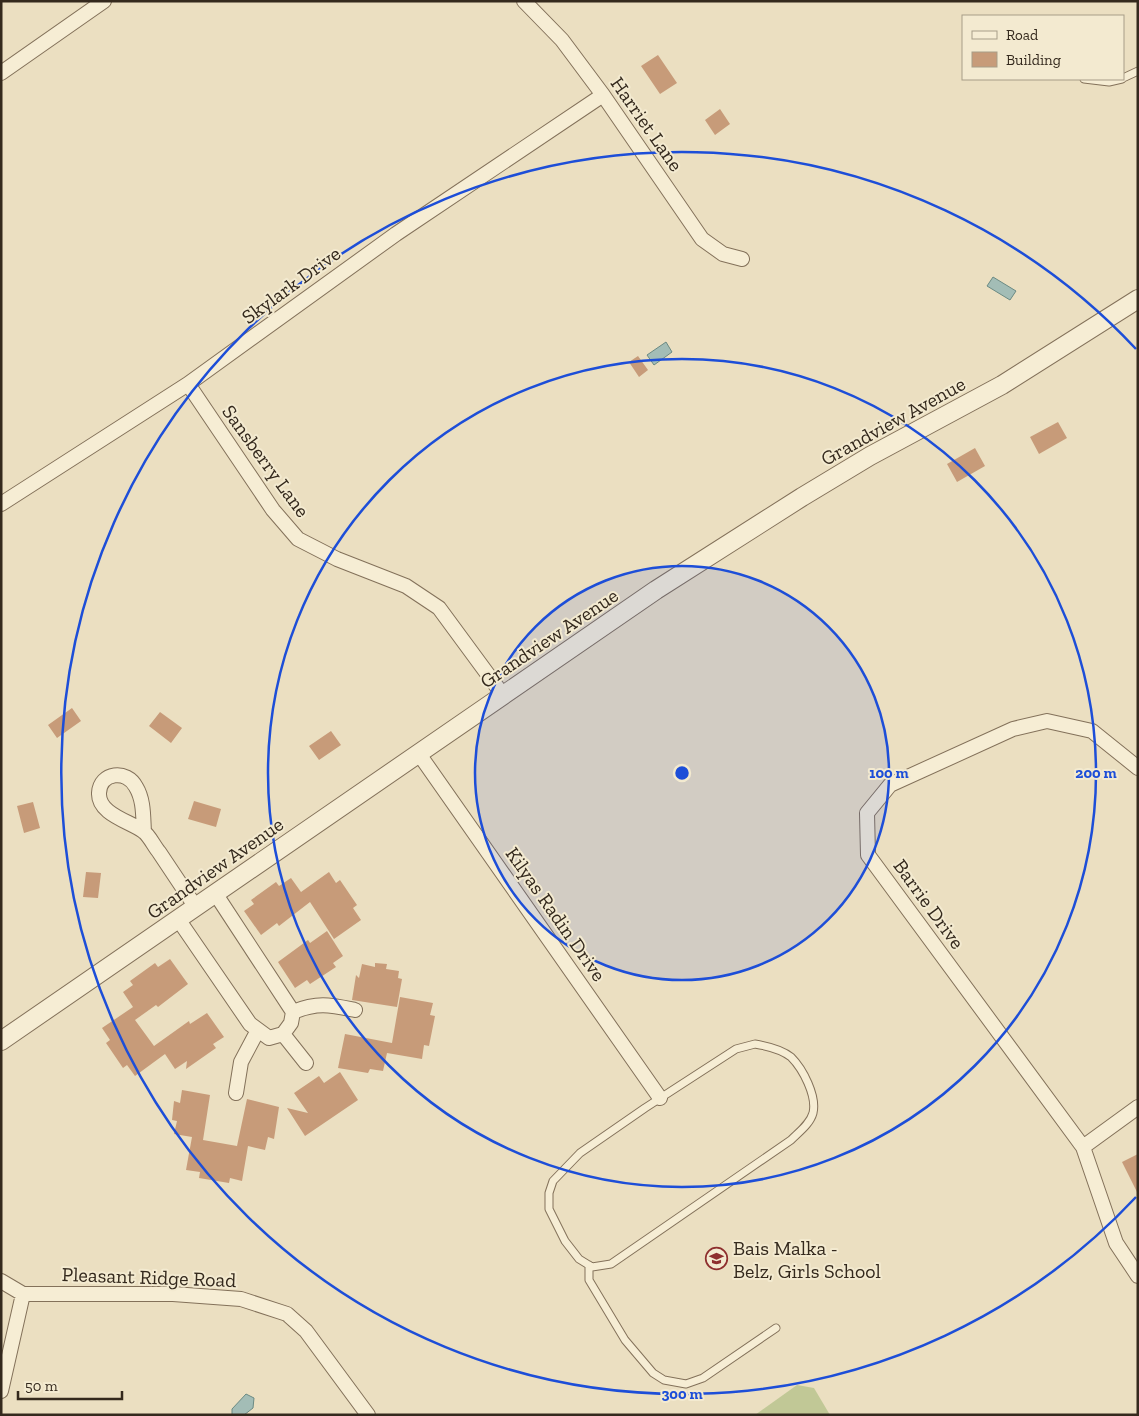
<svg xmlns="http://www.w3.org/2000/svg" width="1139" height="1416" viewBox="0 0 1139 1416" font-family="'Zilla Slab',serif">
<style>
.green{fill:#c1c896}
.water{fill:#a3bdb6;stroke:#6b8a83}
.building{fill:#c79b79}
.lines{fill:none;stroke-linecap:round;stroke-linejoin:round}
.service-casing{stroke:#83715a;stroke-width:9}
.minor-casing{stroke:#83715a;stroke-width:16}
.tertiary-casing{stroke:#83715a;stroke-width:20}
.service{stroke:#f6edd4;stroke-width:7}
.minor{stroke:#f6edd4;stroke-width:14}
.tertiary{stroke:#f6edd4;stroke-width:18}
.ring{fill:none;stroke:#1d4ed8;stroke-width:2.5}
.labels{text-anchor:middle;stroke-width:4;stroke-linejoin:round;paint-order:stroke}
.street-label{font-size:20px;fill:#34291d;stroke:#f3ead0}
.poi-label{font-size:20px;fill:#34291d;stroke:#f3ead0;text-anchor:start}
.centre{fill:#1d4ed8;stroke:#f3ead0;stroke-width:2.5}
.ring-label{font-size:15px;text-anchor:middle;font-weight:bold;fill:#1d4ed8;stroke:#f3ead0;stroke-width:4;stroke-linejoin:round;paint-order:stroke}
</style>
<rect width="100%" height="100%" fill="#ebdfc1"/>
<path class="green" d="M797,1385L814,1388L830,1415H755Z"/>
<path class="water" d="M993,277L1016,291L1010,300L987,286Z
M666,342L672,352L654,365L647,355Z
M246,1394L254,1398L253,1408L244,1415H232V1409Z"/>
<path class="building" d="M658,55L677,83L660,94L641,66Z
M720,109L730,124L715,135L705,120Z
M638,356L648,370L639,377L629,362Z
M1058,422L1067,438L1039,454L1030,437Z
M975,448L985,466L957,482L947,464Z
M72,708L81,721L57,738L48,725Z
M160,712L182,728L171,743L149,726Z
M331,731L341,745L319,760L309,746Z
M194,801L221,809L216,827L188,819Z
M33,802L40,828L24,833L17,806Z
M86,872L101,873L98,898L83,897Z
M329,872L336,883L340,880L357,905L353,908L361,920L334,939L310,902L279,926L277,923L261,935L244,911L254,904L251,900L276,882L279,886L291,878L301,892Z
M327,931L343,956L333,963L336,967L310,984L307,980L295,988L278,962L308,940L310,943Z
M170,959L188,984L158,1007L156,1005L135,1020L154,1046L189,1021L190,1024L207,1013L224,1037L213,1044L216,1048L186,1069L187,1061L175,1069L165,1054L135,1076L127,1065L123,1068L106,1043L110,1040L102,1028L133,1007L123,992L133,985L130,981L155,963L158,967Z
M375,963L387,964L386,969L399,971L398,978L402,979L397,1007L352,1000L356,975L359,978L362,964L375,967Z
M400,997L433,1003L430,1015L435,1016L429,1046L424,1045L422,1059L387,1053L383,1071L370,1069L368,1073L338,1068L345,1034L392,1043Z
M340,1072L358,1100L305,1136L287,1108L308,1113L294,1093L319,1076L324,1083Z
M182,1090L210,1095L203,1140L237,1146L247,1099L279,1107L274,1139L268,1137L265,1150L248,1146L242,1181L230,1178L229,1183L199,1178L200,1172L186,1170L192,1137L174,1134L177,1121L172,1120L174,1101L180,1103Z
M1138,1154V1194L1122,1162Z"/>
<g class="lines">
<defs>
<path id="service" d="M1123,78L1138,71
M1084,79L1109,82L1122,79
M755,1044C767,1046 781,1049 791,1057C803,1069 817,1096 813,1113C810,1124 799,1132 791,1140L611,1264L592,1267L579,1259L565,1241L549,1209V1193L553,1181L580,1153L645,1108L736,1049Z
M589,1265V1280L625,1340L653,1373L664,1380L686,1384L703,1378L776,1328"/>
<path id="minor" d="M524,1L562,40L603,95L702,239L723,254L742,259
M1,73L104,1
M188,384L273,510L298,539L337,559L406,586L439,608L503,695
M1,504L188,384L396,234L603,95
M419,754L660,1098
M1138,768L1092,731L1047,721L1013,729L890,785L867,813L868,855L1083,1147L1116,1243L1138,1276
M144,832C143,817 144,800 136,787C127,769 100,772 99,793C98,814 129,821 143,831C149,835 154,846 159,852C171,870 183,888 195,906
M178,919L250,1024L269,1038L283,1034L291,1023L293,1012L215,893
M293,1012C318,1002 330,1005 355,1010
M283,1034L306,1063
M236,1093L241,1062L258,1030
M1083,1147L1138,1107
M1,1281L23,1294H173L241,1299L287,1314L306,1331L368,1415
M1,1391L23,1294"/>
<path id="tertiary" d="M1,1041L656,590L802,497L870,456L1002,385L1138,299"/>
</defs>
<use href="#service" class="service-casing"/>
<use href="#minor" class="minor-casing"/>
<use href="#tertiary" class="tertiary-casing"/>
<use href="#service" class="service"/>
<use href="#minor" class="minor"/>
<use href="#tertiary" class="tertiary"/>
</g>
<circle cx="682" cy="773" r="207" fill="#1d4ed8" fill-opacity=".12"/>
<g class="ring">
<circle cx="682" cy="773" r="207"/>
<circle cx="682" cy="773" r="414"/>
<path d="M1136 1197A621 621 0 1 1 1136 349"/>
</g>
<defs>
<symbol id="school-ring" viewBox="-11 -11 22 22"><circle r="9.5" fill="#f3ead0" stroke="#8e2f2e" stroke-width="1.5"/><path d="M0-5L7-2L0 1L-7-2ZM-4 1L0 2.5L4 1V4Q0 6-4 4Z" fill="#8e2f2e"/></symbol>
</defs>
<g fill-rule="evenodd">
<use href="#school-ring" x="704" y="1246" width="25" height="25"/>
</g>
<g class="labels">
<g class="street-label">
<text transform="translate(647 124) rotate(55)" y="7">Harriet Lane</text>
<text transform="translate(291 285) rotate(-36)" y="7">Skylark Drive</text>
<text transform="translate(893 421) rotate(-29)" y="7">Grandview Avenue</text>
<text transform="translate(266 461) rotate(54)" y="7">Sansberry Lane</text>
<text transform="translate(549 638) rotate(-34)" y="7">Grandview Avenue</text>
<text transform="translate(215 868) rotate(-35)" y="7">Grandview Avenue</text>
<text transform="translate(929 904) rotate(54)" y="7">Barrie Drive</text>
<text transform="translate(556 914) rotate(55)" y="7">Kilyas Radin Drive</text>
<text transform="translate(149 1277) rotate(2)" y="7">Pleasant Ridge Road</text>
</g>
<g class="poi-label">
<text x="733" y="1255">Bais Malka -<tspan x="733" dy="23">Belz, Girls School</tspan></text>
</g>
</g>
<circle cx="682" cy="773" r="8" class="centre"/>
<g class="ring-label">
<text x="889" y="778">100 m</text>
<text x="1096" y="778">200 m</text>
<text x="682" y="1399">300 m</text>
</g>
<rect width="1139" height="1416" fill="none" stroke="#34291d" stroke-width="5"/>
<rect x="962" y="15" width="162" height="65" fill="#f3ead0" stroke="#a79d88"/>
<rect x="972" y="31" width="25" height="8" fill="#f6edd4" stroke="#a79d88"/>
<text x="1006" y="40" font-size="15" fill="#34291d">Road</text>
<rect x="972" y="52" width="25" height="15" fill="#c79b79" stroke="#a79d88"/>
<text x="1006" y="65" font-size="15" fill="#34291d">Building</text>
<path d="M18 1391v8h104v-8" fill="none" stroke="#34291d" stroke-width="2.5"/>
<text x="25" y="1391" font-size="15" fill="#34291d" stroke="#f3ead0" stroke-width="4" paint-order="stroke">50 m</text>
</svg>
